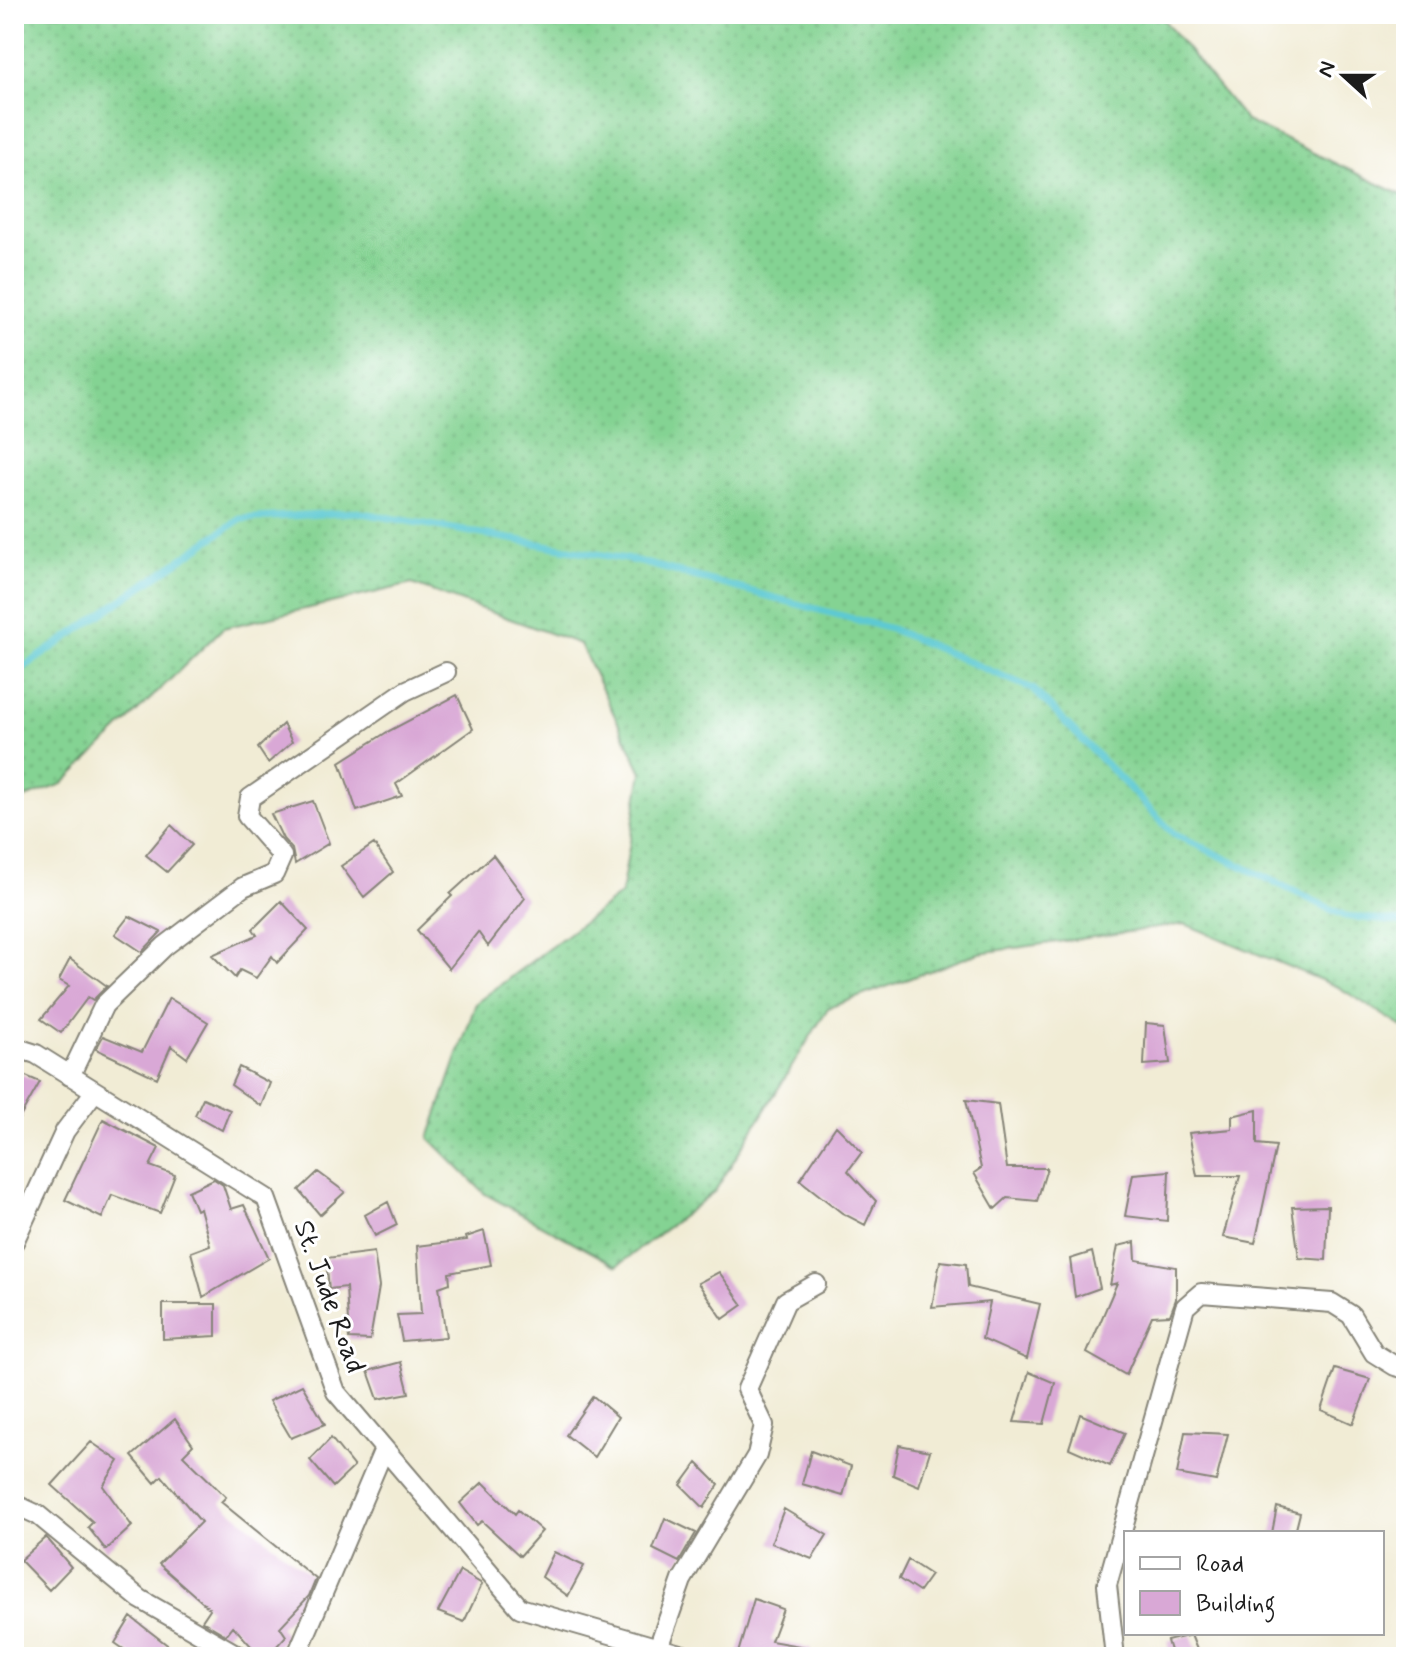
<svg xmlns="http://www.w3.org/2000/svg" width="1420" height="1671" viewBox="0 0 1420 1671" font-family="Mynerve,sans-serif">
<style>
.grass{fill:url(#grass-dots);stroke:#507858;stroke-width:2}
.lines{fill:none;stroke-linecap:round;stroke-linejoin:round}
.stream{stroke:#5dc9d3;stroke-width:7}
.building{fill:#d9a8d6}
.street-casing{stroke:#868478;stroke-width:22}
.street{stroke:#fff;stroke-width:18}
.labels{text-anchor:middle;stroke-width:6;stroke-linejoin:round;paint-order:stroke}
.street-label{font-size:28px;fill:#1c1c1c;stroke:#fff}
</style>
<defs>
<pattern id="grass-dots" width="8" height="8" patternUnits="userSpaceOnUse" patternTransform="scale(2)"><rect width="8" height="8" fill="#84d393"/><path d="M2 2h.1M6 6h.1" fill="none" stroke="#71b57e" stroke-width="1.8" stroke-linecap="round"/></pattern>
</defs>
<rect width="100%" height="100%" fill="#fff"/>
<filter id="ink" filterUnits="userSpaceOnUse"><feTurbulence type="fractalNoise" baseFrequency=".0125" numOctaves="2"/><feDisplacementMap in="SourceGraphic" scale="16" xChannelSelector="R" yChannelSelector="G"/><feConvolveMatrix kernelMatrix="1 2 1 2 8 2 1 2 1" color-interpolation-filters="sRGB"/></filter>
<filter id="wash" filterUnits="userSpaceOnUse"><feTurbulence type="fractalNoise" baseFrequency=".006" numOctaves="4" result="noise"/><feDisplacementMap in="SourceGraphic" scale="32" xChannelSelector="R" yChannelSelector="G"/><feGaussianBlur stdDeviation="1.8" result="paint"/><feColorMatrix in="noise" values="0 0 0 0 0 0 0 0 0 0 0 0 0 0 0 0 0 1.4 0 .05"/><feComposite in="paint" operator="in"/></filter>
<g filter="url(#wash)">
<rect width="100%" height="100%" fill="#f1ecd5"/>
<path class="grass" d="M14,14H1159L1246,121L1406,197V1029L1338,987L1185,924L979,953L828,1008L715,1191L617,1266L485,1194L429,1138L476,1003L621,894L642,772L580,644L412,584L223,628L63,784L14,802Z"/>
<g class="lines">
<path class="stream" d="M14,674L240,519L356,512L637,561L891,629L1033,689L1173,833L1345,916L1406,923"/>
</g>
<g id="blocks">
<path class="building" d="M457,695L473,729L396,784L402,796L357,811L340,762L387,732Z
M283,724L292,742L268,763L258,748Z
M313,801L329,843L295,864L292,849L283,839L271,814Z
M171,825L192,845L167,872L146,855Z
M374,844L393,872L364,897L341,866Z
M493,855L525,898L488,946L478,932L449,969L417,930L452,896L450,894Z
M281,901L308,930L277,963L272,956L256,978L240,970L235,978L212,955L257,935L253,929Z
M129,916L161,932L142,952L115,934Z
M70,959L107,986L93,1000L88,997L61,1033L41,1019L69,986L59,980Z
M169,998L208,1022L187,1058L171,1046L157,1078L96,1049L103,1036L142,1052Z
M1146,1023L1165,1025L1170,1063L1144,1065Z
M239,1067L270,1083L261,1106L231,1085Z
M14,1071L40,1082L14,1128Z
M203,1098L230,1110L222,1130L195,1115Z
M966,1100L998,1104L1007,1168H1047L1037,1201L1007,1198L995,1209L974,1173L981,1168Z
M1257,1110V1144L1276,1146L1255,1243L1223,1237L1240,1176H1197L1189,1133L1232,1129V1116Z
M103,1119L159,1148L150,1166L175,1175L160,1213L112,1195L102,1218L65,1200Z
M836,1126L862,1152L848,1171L876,1201L865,1225L842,1213L800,1180Z
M1169,1171L1167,1221L1125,1216L1133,1174Z
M318,1172L345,1192L320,1215L299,1190Z
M214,1179L223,1185L231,1209L244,1205L269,1258L203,1297L191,1252L210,1245L200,1208L196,1210L188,1191Z
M388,1202L397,1225L375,1236L365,1215Z
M1328,1206L1326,1260L1299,1258L1292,1207Z
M484,1231L491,1265L449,1273L450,1283L439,1287L446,1337L402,1341L397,1315L421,1314L417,1246L467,1240L466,1237Z
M1135,1242L1136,1260L1176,1267V1299L1170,1315L1152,1316L1126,1375L1087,1353L1117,1283L1110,1285L1118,1246Z
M374,1252L379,1287L370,1340L349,1339L346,1287L329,1289L326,1258Z
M1092,1252L1100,1288L1075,1297L1070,1259Z
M940,1261L966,1264L968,1287L1040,1304L1027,1359L982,1339L990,1302L932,1307Z
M719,1272L743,1305L723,1319L698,1283Z
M163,1304H216V1336L163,1339Z
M401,1362L409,1393L378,1399L368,1371Z
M1335,1369L1370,1379L1353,1424L1321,1410Z
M1029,1372L1055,1383L1044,1424L1014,1422Z
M302,1385L325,1424L291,1438L269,1401Z
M593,1396L618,1417L594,1457L566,1435Z
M1080,1414L1125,1433L1110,1466L1069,1448Z
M175,1419L193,1445L183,1455L226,1497L221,1502L316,1579L309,1596L280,1627L286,1636L267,1657H261L233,1626L226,1635L202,1621L210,1609L159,1564L201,1522L162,1476L155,1483L132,1456Z
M1185,1432L1228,1434L1216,1481L1177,1474Z
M331,1438L354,1467L333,1487L310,1460Z
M91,1442L119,1461L103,1486L132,1526L106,1550L88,1527L93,1522L52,1485Z
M899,1445L930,1451L919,1486L893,1475Z
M811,1451L851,1466L843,1496L802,1484Z
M697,1463L719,1485L704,1508L681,1485Z
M483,1482L515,1514L518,1510L542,1531L520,1556L482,1521L477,1525L460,1503Z
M1277,1507L1300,1513L1295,1533H1272Z
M784,1509L827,1535L812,1559L771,1543Z
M665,1518L696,1533L679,1562L653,1549Z
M46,1537L71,1567L49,1590L20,1560Z
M554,1552L584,1566L568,1596L542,1577Z
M908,1560L931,1575L919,1592L899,1579Z
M460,1571L482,1584L464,1622L438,1612Z
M754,1599L783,1609L771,1641L811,1648L810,1657H754L738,1653Z
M131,1617L183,1657H135L115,1643Z
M1191,1635L1200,1657H1172L1167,1641Z"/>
</g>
</g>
<g filter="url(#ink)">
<use href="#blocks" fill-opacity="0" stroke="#868478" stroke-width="2"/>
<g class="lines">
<defs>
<path id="street" d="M14,1047L36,1054L266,1198L336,1392L520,1608L690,1657
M70,1076L104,1005L165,946L243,887L274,874L282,856L247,816L250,798L405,691L446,672
M14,1242L65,1131L95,1091
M14,1504L38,1515L140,1599L241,1657
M658,1648L682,1580L757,1455L764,1425L747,1389L786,1301L816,1284
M296,1657L384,1449
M1115,1657L1107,1585L1185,1307L1201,1293L1332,1303L1351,1315L1374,1353L1395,1366L1406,1369"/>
</defs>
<use href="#street" class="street-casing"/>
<use href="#street" class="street"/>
</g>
</g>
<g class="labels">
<g class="street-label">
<text transform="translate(331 1296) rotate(70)" y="10">St. Jude Road</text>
</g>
</g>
<rect width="1420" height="1671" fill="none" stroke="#fff" stroke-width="48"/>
<rect x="1124" y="1531" width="260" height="104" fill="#ffffff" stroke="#a4a4a4" stroke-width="2"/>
<rect x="1140" y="1557" width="40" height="12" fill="#ffffff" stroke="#a4a4a4" stroke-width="2"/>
<text x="1196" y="1571" font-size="24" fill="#1c1c1c">Road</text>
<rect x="1140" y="1591" width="40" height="24" fill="#d9a8d6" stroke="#a4a4a4" stroke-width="2"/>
<text x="1196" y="1611" font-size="24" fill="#1c1c1c">Building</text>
<g transform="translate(1344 76) rotate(291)" stroke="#ffffff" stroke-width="6" paint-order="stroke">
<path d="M0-6L14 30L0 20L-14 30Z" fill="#1c1c1c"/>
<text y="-12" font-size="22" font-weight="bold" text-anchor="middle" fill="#1c1c1c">N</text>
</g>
</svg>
